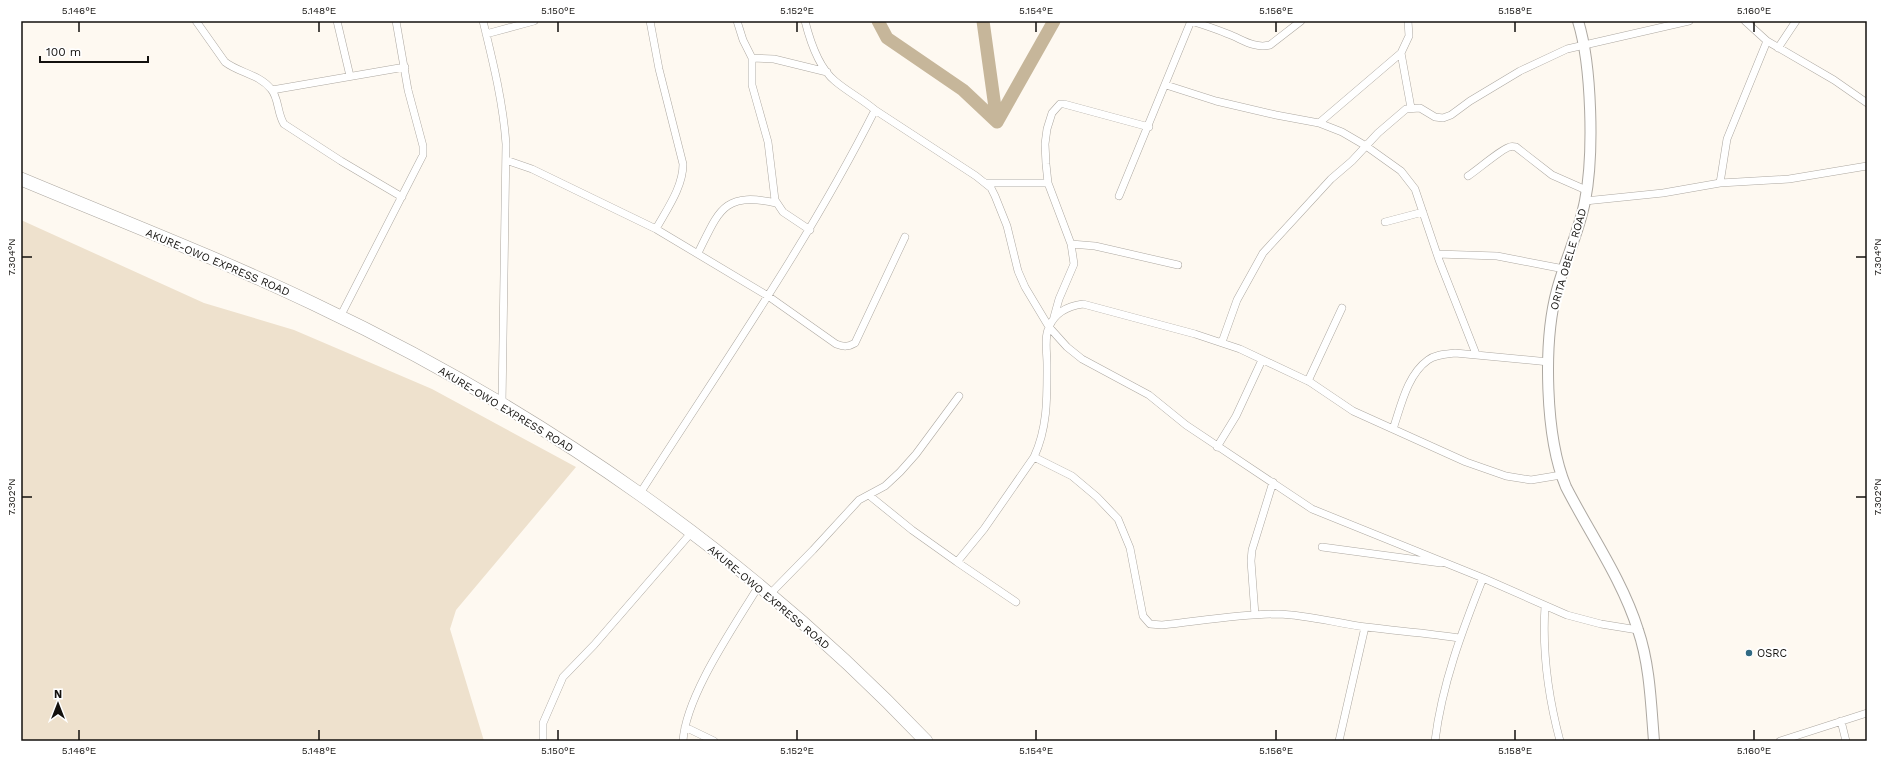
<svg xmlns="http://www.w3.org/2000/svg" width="1888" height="762" viewBox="0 0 1888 762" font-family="'Work Sans',sans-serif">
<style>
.grass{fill:#eee1cd}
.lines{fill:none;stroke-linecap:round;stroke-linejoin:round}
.river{stroke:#c6b69a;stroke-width:13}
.street-casing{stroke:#ada8a1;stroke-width:8}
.secondary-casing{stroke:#ada8a1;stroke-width:12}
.highway-casing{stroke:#ada8a1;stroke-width:14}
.street{stroke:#fff;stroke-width:7}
.secondary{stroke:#fff;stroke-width:10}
.highway{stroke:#fff;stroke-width:13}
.ticks{fill:none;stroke:#13110e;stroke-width:1.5}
.poi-dot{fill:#316a83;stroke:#fff;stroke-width:1.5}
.labels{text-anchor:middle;stroke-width:4;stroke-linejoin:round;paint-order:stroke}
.street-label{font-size:11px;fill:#13110e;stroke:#fff}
.poi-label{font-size:11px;fill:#13110e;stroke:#fff;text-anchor:start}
.neatline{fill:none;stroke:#13110e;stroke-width:1.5}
.ticks-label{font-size:10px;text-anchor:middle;fill:#13110e}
</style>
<rect width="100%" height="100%" fill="#fef9f1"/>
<path class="grass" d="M21,220L204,303L294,330L432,389L576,467L456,610L450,629L484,741H21Z"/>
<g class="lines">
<path class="river" d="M878,21L887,38L963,90L997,122L1054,21
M983,21L997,122"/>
<defs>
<path id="street" d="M196,21L225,62C239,73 259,74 271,89C279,98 277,113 284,124L341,161L402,197
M337,21L350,76
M483,21C493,62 503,102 506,144L502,404
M650,21L659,69L683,164C683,187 667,209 656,229
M737,21L743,40L752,58V85L768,142L775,200L783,212L810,230
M805,21C810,41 819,68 835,81C848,92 862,99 875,110L976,176L991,188L995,196L1007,226L1018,271L1025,287L1049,327L1067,347L1082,359L1149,395L1186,425L1312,509L1483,578L1567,615L1601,624L1638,630
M1191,21C1204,25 1216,29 1228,34C1242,39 1254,49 1270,45L1301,21
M1408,21L1409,36L1401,53L1411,108
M1745,21L1767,41L1834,80L1867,103
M486,34L534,21
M1778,48L1796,21
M752,58L774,59L827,72
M1166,85L1216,101L1276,115L1319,123L1342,132L1366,146L1401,171L1415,189L1439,260L1476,354
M272,90L405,67
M1319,123L1401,53
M506,160L532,169L656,229L768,296L836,344C844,347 848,347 855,343L905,237
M1468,176C1476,171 1504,147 1510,147C1511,146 1516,147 1516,147L1552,175L1586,190
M986,183H1048
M1720,183L1727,139L1767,41
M1119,196L1191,21
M1585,201L1663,193L1720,183L1789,179L1867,166
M1385,222L1423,212
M1071,244L1095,246L1178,265
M698,253C719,211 723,191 776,203
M1437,254L1497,256L1564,269
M340,317L423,155V146L408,90L396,21
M1054,317L1059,299L1074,264L1071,244L1048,183L1046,164L1045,144L1047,129L1052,113L1060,104H1064L1149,127
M1222,342L1237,300L1263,253L1331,179L1352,161L1378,133L1406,109L1420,108L1435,117L1443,118L1451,115L1470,101L1520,71L1567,49L1689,21
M1308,381L1342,308
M1393,429C1401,406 1407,375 1428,360C1436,354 1446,354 1455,353L1549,362
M1217,447L1236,416L1262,360
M1034,457L1072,476L1097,497L1118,519L1130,548L1143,616L1150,624L1162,625C1200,621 1240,614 1278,614C1308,615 1336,623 1366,627C1397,631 1428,633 1459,638
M639,495C720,368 807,245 875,110
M870,496L912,530L957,562L984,529L1034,457C1048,427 1047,396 1047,364C1047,353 1044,337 1049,327C1055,312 1068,306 1083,304L1195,334L1240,349L1310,382L1353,411L1466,462L1506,476L1531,480L1561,475
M1322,547L1441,563
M957,562L1016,602
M769,595L813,550L859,500L885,486L900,472L916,454L959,396
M1545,606C1542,652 1548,696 1560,741
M1255,615L1251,561L1252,550L1273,482
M1841,721L1846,741
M685,727L714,741
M543,741V723L563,677L594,645L691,533
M683,741C686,695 734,627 758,587
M1339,741L1365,627
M1435,741C1442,684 1462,631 1483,578
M1780,741L1867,713"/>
<path id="secondary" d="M1578,21C1592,66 1594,155 1585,201C1579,232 1565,260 1557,290C1543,342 1545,437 1566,487C1590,534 1622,579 1638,630C1650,665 1651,705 1654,741"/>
<path id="highway" d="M21,179C119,220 218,258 314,304C541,411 753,559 926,741"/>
</defs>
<use href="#street" class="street-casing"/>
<use href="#secondary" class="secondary-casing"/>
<use href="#highway" class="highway-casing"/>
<use href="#street" class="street"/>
<use href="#secondary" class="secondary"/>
<use href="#highway" class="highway"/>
</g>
<path class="ticks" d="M79,22V32M319,22V32M558,22V32M797,22V32M1036,22V32M1276,22V32M1515,22V32M1754,22V32M22,257H32M1856,257H1866M22,497H32M1856,497H1866M79,730V740M319,730V740M558,730V740M797,730V740M1036,730V740M1276,730V740M1515,730V740M1754,730V740"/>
<circle class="poi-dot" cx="1749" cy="653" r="4"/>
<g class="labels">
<g class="street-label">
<text transform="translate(1568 259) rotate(-74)" y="4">ORITA OBELE ROAD</text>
<text transform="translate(218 262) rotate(23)" y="4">AKURE-OWO EXPRESS ROAD</text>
<text transform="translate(506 409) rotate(31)" y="4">AKURE-OWO EXPRESS ROAD</text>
<text transform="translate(769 597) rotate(40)" y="4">AKURE-OWO EXPRESS ROAD</text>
</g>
<g class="poi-label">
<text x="1757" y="657">OSRC</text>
</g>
</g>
<rect width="1888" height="762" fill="none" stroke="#ffffff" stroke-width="44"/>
<g transform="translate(58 704)" stroke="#ffffff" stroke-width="3" paint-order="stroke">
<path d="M0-3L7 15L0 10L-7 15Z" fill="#13110e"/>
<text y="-6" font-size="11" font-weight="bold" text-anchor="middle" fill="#13110e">N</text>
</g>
<path d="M40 56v6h108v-6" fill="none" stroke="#13110e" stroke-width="2"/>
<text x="46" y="56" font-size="12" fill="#13110e" stroke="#ffffff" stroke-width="3" paint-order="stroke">100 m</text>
<rect x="22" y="22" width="1844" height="718" class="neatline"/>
<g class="ticks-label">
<text x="79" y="14">5.146°E</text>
<text x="319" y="14">5.148°E</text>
<text x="558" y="14">5.150°E</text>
<text x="797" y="14">5.152°E</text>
<text x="1036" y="14">5.154°E</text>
<text x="1276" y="14">5.156°E</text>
<text x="1515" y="14">5.158°E</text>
<text x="1754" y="14">5.160°E</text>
<text transform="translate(11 257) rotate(-90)" y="4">7.304°N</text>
<text transform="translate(1877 257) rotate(-90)" y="4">7.304°N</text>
<text transform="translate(11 497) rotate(-90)" y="4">7.302°N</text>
<text transform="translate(1877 497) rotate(-90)" y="4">7.302°N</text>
<text x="79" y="754">5.146°E</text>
<text x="319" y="754">5.148°E</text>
<text x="558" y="754">5.150°E</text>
<text x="797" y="754">5.152°E</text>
<text x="1036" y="754">5.154°E</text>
<text x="1276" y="754">5.156°E</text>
<text x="1515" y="754">5.158°E</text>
<text x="1754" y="754">5.160°E</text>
</g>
</svg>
